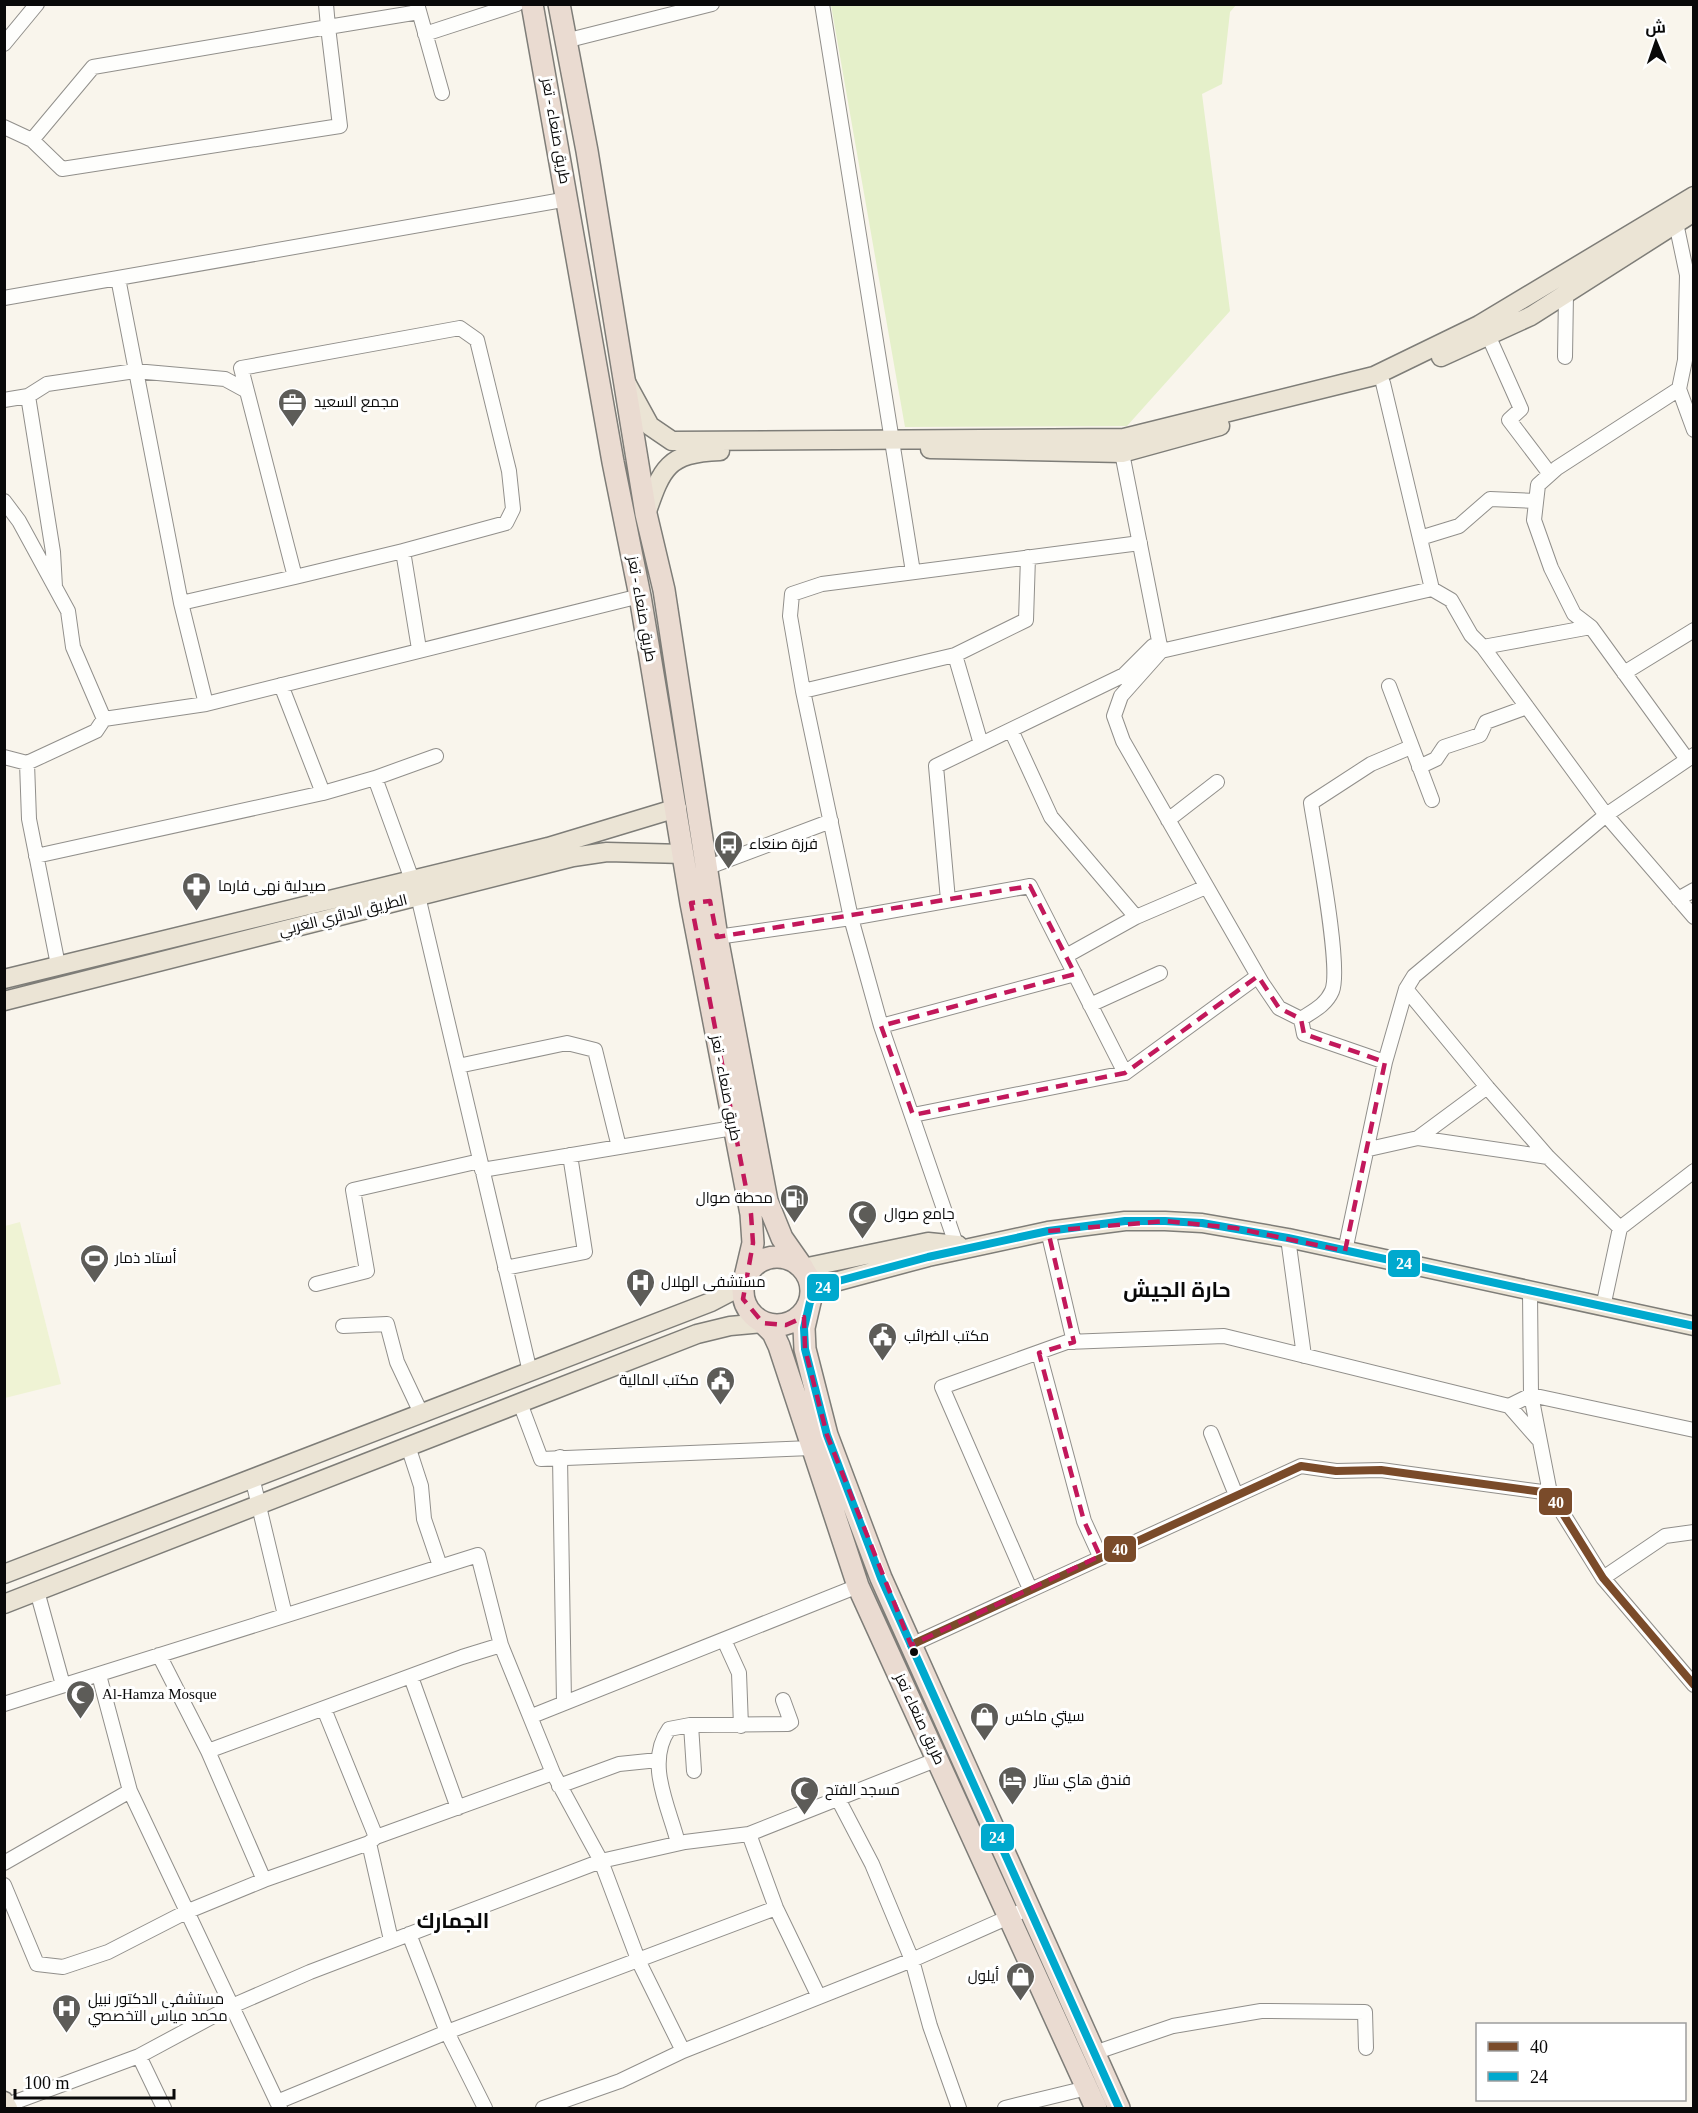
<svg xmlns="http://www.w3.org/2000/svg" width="1698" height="2113" viewBox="0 0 1698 2113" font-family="'Times New Roman',Cairo,serif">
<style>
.green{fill:#e5f0ca}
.pitch{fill:#eff3d4}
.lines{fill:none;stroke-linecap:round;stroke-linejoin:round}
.minor-casing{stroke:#918f8b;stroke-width:16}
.major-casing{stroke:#7e7d78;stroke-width:21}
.highway-casing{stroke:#7e7d78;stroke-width:24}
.minor{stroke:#fefefc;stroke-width:14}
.major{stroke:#ebe4d5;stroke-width:18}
.highway{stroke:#eadbd1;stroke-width:21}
.bus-1-casing{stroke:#fff;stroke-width:12}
.bus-2-casing{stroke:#fff;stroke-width:12}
.bus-1{stroke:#7a4b2a;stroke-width:8}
.bus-2{stroke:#00a9ce;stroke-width:8}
.marked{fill:none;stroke:#c2185b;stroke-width:4.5;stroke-dasharray:12 8;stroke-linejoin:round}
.bus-dot{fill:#090909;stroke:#fff;stroke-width:2}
.labels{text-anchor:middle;stroke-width:6;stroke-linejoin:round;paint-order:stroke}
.street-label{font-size:15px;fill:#090909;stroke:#fff}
.poi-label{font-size:15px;fill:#090909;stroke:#fff;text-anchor:start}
.district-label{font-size:21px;font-weight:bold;fill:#090909;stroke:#fff}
.line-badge{stroke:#fff;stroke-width:2}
.badge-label{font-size:16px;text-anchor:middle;font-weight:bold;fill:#fff}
</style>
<rect width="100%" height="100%" fill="#f9f5ec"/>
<path class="green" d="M831,5H1236L1230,12L1222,84L1202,94L1230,311L1127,426L905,427Z"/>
<path class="pitch" d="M20,1222L61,1384L5,1398V1226Z"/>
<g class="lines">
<defs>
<path id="minor" d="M326,4L328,27L419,12
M417,4L442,93
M822,4L913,572
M425,34L517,4
M565,41L712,4
M4,44L37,4
M4,127L32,140L93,67L328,27L340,126L62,169L32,140
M1676,223L1687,275L1685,360L1679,389
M118,278L181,603
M4,298L568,199
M1488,335L1521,409L1509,420L1550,474
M1565,357L1566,294
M4,400L28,396
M1122,453L1161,651L1432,589L1383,383
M4,501L19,521L68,611L73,647L104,719
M1420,538L1459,526L1490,499L1536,501
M403,551L295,577L241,368L460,328L477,340L509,471L513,509L506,523L403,551L419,649
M55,587L53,552L28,396L47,384L135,371L225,379L247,391
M1432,589L1451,600L1471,635L1483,647L1606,815L1694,755
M1483,647L1591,627
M1161,651L1121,696L1114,716L1123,741L1262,983L1279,1008L1301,1019C1313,1011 1326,1005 1332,991C1342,968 1316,836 1311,803L1371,764L1411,747
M955,655L981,744
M1624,673L1694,630
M1389,686L1432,800
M803,691L955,655L1026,620L1028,557
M206,704L181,603L295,577
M1011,730L1051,817L1136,917L1206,887
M4,757L27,763
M1686,758L1591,627L1574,614L1551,568L1534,520L1538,485L1557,468L1679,389L1694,430
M1419,767L1436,759L1444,747L1480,735L1486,722L1527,707
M375,778L436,756
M323,793L375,778L418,896L530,1372
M1168,820L1217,782
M36,856L323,793L281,685
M706,868L831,821
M1678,899L1694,890
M948,900L936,766L1124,675L1153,646
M717,937L851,918L881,1026L956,1244
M1066,956L1136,917
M58,965L29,819L27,763L96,731L104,719L206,704L640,596
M1090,1005L1160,973
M1301,1019L1304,1034L1385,1062
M881,1026L1075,974
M458,1066L567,1043L595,1050L619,1147
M1125,1073L1258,976
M1487,1087L1548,1157L1620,1228
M913,1115L1125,1073L1030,886L851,918L803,691L790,616L792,594L822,584L1140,543
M1418,1138L1548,1157
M1369,1149L1418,1138L1487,1087L1406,989
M482,1170L733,1128
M1048,1231L1074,1342
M1288,1238L1304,1356
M1345,1251L1385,1062L1406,989L1414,976L1606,815L1694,917
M505,1268L585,1252L570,1155
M316,1284L367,1271L353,1190L480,1161
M1530,1292L1531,1395L1550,1493
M1603,1307L1620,1228L1694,1171
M343,1326L387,1324L397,1362L421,1413
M1039,1353L1084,1521L1100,1556
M520,1403L541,1459L811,1448
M1509,1406L1531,1395L1694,1430
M1211,1433L1236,1495
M408,1446L421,1486L424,1519L440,1566
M560,1457L564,1703
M252,1477L285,1615
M1603,1578L1665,1536L1694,1532
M1030,1589L942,1387L1067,1342L1224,1336L1509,1406L1538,1439
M37,1591L63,1685
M724,1640L739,1673L741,1726
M911,1645L1301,1466L1336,1471L1381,1470L1550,1493L1603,1578L1694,1685
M159,1655L208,1751L264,1880
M99,1675L130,1791L280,2108
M411,1677L458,1808
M4,1704L478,1555L501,1645L553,1773L601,1861L639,1962L683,2051
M324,1709L376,1837
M532,1716L858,1586
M691,1725L694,1771
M208,1751L462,1657L501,1645
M559,1786L619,1764L658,1760
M837,1797L872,1864L912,1960L930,2026L959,2108
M749,1834L776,1908L819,1997
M369,1843L391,1940
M678,1843C669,1807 645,1763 669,1729L690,1725L788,1724L791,1722L783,1700
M4,1863L130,1791
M4,1885L37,1964L63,1967L108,1952L186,1912L264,1880L369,1843L376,1837L553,1773
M409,1934L447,2032L485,2108
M1094,2053L1173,2026L1261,2011L1365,2012L1366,2048
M139,2056L164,2108
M277,2102L447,2032L776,1908
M7,2105L139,2056L232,2006L310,1972L601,1861L685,1842L749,1834L938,1759
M543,2108L620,2081L683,2051L912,1960L1029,1908
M1005,2108L1087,2088"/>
<path id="major" d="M1441,357L1531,316L1694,212
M627,384L650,426L672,441L1124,438L1374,376L1479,325L1694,196
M930,449L1122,453L1220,426
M646,514C662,468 667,453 720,451
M4,979L548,847L677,808
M4,1001L573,857L607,852L684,854
M803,1268L928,1242L958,1245
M810,1302L819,1290L831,1283L928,1257L1048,1231L1125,1221H1165L1202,1223L1288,1238L1694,1326
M4,1574L711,1302L732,1291L745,1277
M4,1604L697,1334L730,1326L763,1323
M4,2101L8,2108"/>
<path id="highway" d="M532,4L613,462L640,596L691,903L751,1214L753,1243L745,1277
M559,4L587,151L646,514L664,590L717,937L767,1201L782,1238L803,1268
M743 1291a34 34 0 1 1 68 0a34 34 0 1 1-68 0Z
M810,1302L804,1328L805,1349L827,1435L881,1578L1119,2108
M763,1323L773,1333L779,1346L858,1586L1096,2108"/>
</defs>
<use href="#minor" class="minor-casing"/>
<use href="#major" class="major-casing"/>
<use href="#highway" class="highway-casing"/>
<use href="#minor" class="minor"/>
<use href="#major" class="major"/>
<use href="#highway" class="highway"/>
<defs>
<path id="bus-1" d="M911,1645L1301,1466L1336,1471L1381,1470L1550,1493L1603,1578L1694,1685"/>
<path id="bus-2" d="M1119,2108L881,1578L827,1435L805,1349L804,1328L810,1302L819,1290L831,1283L928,1257L1048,1231L1125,1221H1165L1202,1223L1288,1238L1694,1326"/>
</defs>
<use href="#bus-1" class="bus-1-casing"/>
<use href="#bus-2" class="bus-2-casing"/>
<use href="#bus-1" class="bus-1"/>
<use href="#bus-2" class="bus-2"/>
</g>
<path class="marked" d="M1030,886L1075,974L881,1026L913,1115L1125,1073L1258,976L1279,1008L1301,1019L1304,1034L1385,1062L1345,1251L1235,1228L1165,1221L1048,1231L1074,1342L1039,1353L1084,1521L1100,1556L911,1645L827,1435L805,1349L804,1317L786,1325L763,1323L743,1299L753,1243L751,1214L691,903L710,901L717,937Z"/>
<defs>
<symbol id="office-pin" viewBox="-11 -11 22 30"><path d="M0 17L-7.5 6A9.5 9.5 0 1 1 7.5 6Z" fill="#5d5c58" stroke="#fff"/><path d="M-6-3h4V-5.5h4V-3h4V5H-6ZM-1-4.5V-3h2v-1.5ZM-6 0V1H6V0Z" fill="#fff"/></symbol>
<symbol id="bus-pin" viewBox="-11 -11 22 30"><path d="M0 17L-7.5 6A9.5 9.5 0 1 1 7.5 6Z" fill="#5d5c58" stroke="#fff"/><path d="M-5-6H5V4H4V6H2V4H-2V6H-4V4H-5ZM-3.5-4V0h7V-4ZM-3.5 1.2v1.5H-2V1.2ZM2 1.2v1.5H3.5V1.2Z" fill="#fff"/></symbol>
<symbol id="pharmacy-pin" viewBox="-11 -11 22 30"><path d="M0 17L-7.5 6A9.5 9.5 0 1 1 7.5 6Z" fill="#5d5c58" stroke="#fff"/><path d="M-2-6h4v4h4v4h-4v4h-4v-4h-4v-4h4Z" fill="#fff"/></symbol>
<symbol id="fuel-pin" viewBox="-11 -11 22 30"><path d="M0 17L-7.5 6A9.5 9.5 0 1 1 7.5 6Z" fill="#5d5c58" stroke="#fff"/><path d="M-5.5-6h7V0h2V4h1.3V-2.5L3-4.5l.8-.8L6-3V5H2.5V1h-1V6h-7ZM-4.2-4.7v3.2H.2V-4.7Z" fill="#fff"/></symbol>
<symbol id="mosque-pin" viewBox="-11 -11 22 30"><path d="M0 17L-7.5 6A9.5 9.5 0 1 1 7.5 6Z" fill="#5d5c58" stroke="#fff"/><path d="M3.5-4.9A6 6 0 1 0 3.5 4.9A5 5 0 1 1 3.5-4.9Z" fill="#fff"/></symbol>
<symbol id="stadium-pin" viewBox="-11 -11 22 30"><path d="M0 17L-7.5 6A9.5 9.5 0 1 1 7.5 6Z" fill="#5d5c58" stroke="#fff"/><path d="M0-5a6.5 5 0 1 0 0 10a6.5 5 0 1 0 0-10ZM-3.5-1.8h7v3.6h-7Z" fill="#fff"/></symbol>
<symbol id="hospital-pin" viewBox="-11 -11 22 30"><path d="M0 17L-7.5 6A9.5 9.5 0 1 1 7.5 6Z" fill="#5d5c58" stroke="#fff"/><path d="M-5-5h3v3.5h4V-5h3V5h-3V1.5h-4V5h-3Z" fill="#fff"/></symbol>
<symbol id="civic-pin" viewBox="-11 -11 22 30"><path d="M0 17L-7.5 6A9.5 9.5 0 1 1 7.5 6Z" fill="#5d5c58" stroke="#fff"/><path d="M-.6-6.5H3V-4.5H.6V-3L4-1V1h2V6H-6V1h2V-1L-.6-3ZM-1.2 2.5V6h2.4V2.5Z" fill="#fff"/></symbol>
<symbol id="shop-pin" viewBox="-11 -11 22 30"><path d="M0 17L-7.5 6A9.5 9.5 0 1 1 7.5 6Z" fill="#5d5c58" stroke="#fff"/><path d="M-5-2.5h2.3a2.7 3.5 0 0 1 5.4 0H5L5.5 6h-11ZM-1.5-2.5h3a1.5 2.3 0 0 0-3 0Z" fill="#fff"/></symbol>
<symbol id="hotel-pin" viewBox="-11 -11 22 30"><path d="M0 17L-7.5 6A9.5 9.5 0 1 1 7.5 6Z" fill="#5d5c58" stroke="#fff"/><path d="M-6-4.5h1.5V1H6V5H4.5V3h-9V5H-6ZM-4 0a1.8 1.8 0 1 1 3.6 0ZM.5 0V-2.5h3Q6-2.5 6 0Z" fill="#fff"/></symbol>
</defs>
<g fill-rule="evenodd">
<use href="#office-pin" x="276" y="386" width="33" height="45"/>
<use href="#bus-pin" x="712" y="828" width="33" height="45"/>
<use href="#pharmacy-pin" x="180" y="870" width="33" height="45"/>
<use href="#fuel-pin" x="778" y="1182" width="33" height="45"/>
<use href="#mosque-pin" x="846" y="1198" width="33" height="45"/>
<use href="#stadium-pin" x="78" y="1242" width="33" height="45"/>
<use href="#hospital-pin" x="624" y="1266" width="33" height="45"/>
<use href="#civic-pin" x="866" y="1320" width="33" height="45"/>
<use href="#civic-pin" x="704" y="1364" width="33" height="45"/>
<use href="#mosque-pin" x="64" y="1678" width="33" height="45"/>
<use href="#shop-pin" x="968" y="1700" width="33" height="45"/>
<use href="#hotel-pin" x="996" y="1764" width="33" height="45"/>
<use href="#mosque-pin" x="788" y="1774" width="33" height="45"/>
<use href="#shop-pin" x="1004" y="1960" width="33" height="45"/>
<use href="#hospital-pin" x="50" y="1992" width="33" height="45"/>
</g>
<circle class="bus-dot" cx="914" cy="1652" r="5"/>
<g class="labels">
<g class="street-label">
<text transform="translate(556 131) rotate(80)" y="5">طريق صنعاء - تعز</text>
<text transform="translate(642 609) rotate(80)" y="5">طريق صنعاء - تعز</text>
<text transform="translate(343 915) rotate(-14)" y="5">الطريق الدائري الغربي</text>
<text transform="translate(726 1088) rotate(79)" y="5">طريق صنعاء - تعز</text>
<text transform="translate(920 1719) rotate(65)" y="5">طريق صنعاء تعز</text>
</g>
<g class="poi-label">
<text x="314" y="407">مجمع السعيد</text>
<text x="749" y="849">فرزة صنعاء</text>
<text x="218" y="891">صيدلية نهى فارما</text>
<text x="773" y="1203" text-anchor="end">محطة صوال</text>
<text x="884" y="1219">جامع صوال</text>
<text x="115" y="1263">أستاد ذمار</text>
<text x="661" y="1287">مستشفى الهلال</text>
<text x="904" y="1341">مكتب الضرائب</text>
<text x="699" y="1385" text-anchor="end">مكتب المالية</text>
<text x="102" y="1699">Al-Hamza Mosque</text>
<text x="1005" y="1721">سيتي ماكس</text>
<text x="1034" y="1785">فندق هاي ستار</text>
<text x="825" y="1795">مسجد الفتح</text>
<text x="999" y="1981" text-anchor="end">أيلول</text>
<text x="88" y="2004">مستشفى الدكتور نبيل<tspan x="88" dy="17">محمد مياس التخصصي</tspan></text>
</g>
<g class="district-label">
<text x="1177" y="1297">حارة الجيش</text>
<text x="453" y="1928">الجمارك</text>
</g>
</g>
<g class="line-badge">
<rect x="1387" y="1249" width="34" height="29" rx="6" fill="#00a9ce"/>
<rect x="806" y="1273" width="34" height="29" rx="6" fill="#00a9ce"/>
<rect x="1538" y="1487" width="35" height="29" rx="6" fill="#7a4b2a"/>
<rect x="1103" y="1535" width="34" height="28" rx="6" fill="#7a4b2a"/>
<rect x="980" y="1823" width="35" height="29" rx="6" fill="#00a9ce"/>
</g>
<g class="badge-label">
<text x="1404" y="1269">24</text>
<text x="823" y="1293">24</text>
<text x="1556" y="1508">40</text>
<text x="1120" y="1555">40</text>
<text x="997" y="1843">24</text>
</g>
<rect width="1698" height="2113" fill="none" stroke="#090909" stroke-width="12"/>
<rect x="1476" y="2023" width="210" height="78" fill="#ffffff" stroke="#9d9d9d" stroke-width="1.5"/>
<rect x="1488" y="2042" width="30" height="9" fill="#7a4b2a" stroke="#9d9d9d" stroke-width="1.5"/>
<text x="1530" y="2053" font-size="18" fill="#090909">40</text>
<rect x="1488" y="2072" width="30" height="9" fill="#00a9ce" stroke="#9d9d9d" stroke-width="1.5"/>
<text x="1530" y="2083" font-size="18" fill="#090909">24</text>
<g transform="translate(1656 42) rotate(358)" stroke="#ffffff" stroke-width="4.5" paint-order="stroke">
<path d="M0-4.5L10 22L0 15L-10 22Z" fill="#090909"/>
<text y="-9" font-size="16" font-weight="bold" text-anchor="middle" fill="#090909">ش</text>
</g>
<path d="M15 2089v9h159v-9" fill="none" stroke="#090909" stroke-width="3"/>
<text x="24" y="2089" font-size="18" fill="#090909" stroke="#ffffff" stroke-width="4.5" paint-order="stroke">100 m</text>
</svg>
